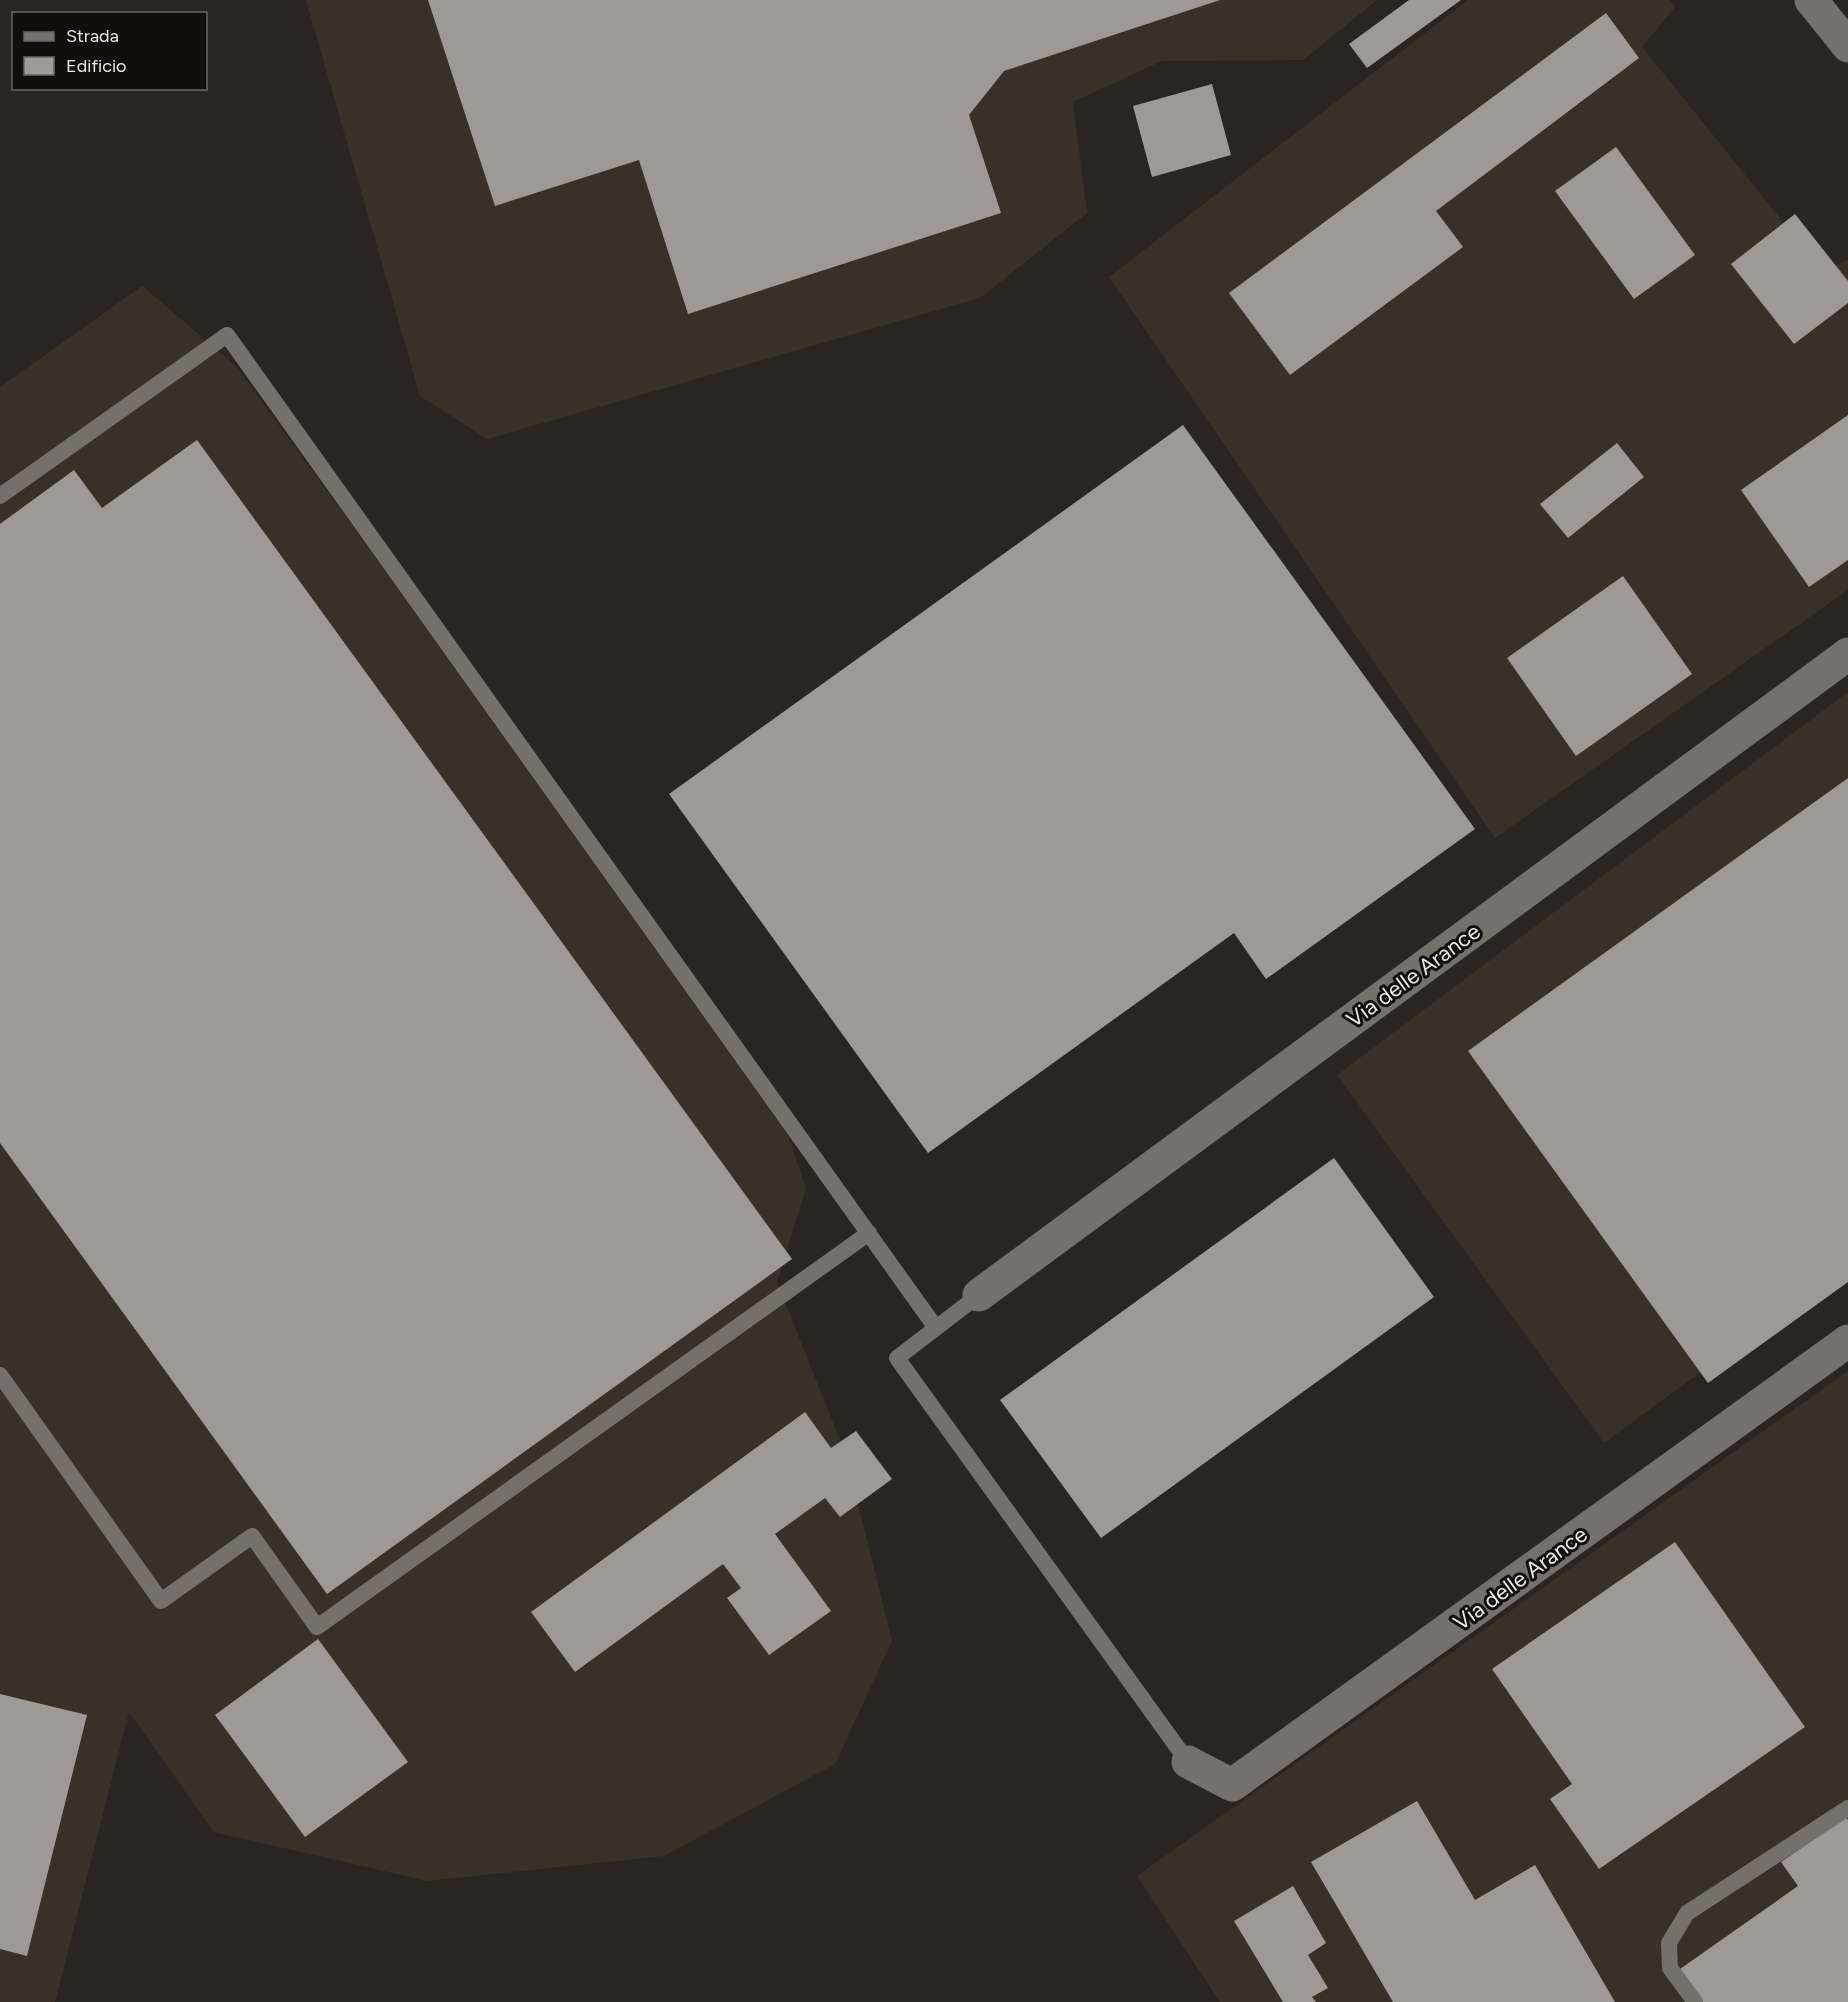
<svg xmlns="http://www.w3.org/2000/svg" width="1848" height="2002" viewBox="0 0 1848 2002" font-family="Figtree,sans-serif">
<style>
.built{fill:#383128}
.building{fill:#9d9994}
.lines{fill:none;stroke-linecap:round;stroke-linejoin:round}
.lane{stroke:#74716b;stroke-width:16}
.street{stroke:#74716b;stroke-width:33}
.secondary{stroke:#74716b;stroke-width:33}
.labels{text-anchor:middle;stroke-width:6;stroke-linejoin:round;paint-order:stroke}
.street-label{font-size:22px;fill:#ebe9e6;stroke:#100f0d}
</style>
<rect width="100%" height="100%" fill="#292621"/>
<path class="built" d="M306,0H1377L1303,60L1162,61L1073,102L1087,213L980,298L487,439L420,396Z
M1468,0H1669L1675,7L1642,47L1822,270L1848,260V590L1495,838L1109,277Z
M142,286L236,366L780,1112L806,1188L777,1282L846,1455L892,1641L835,1764L664,1856L428,1881L214,1832L129,1712L55,2002H0V387Z
M1848,692V1264L1604,1443L1337,1075Z
M1848,1371V2002H1220L1137,1876Z"/>
<path class="building" d="M428,0H1220L1004,71L969,115L1001,213L688,314L639,160L495,206Z
M1409,0H1461L1367,68L1349,44Z
M1606,13L1639,58L1436,211L1463,247L1290,375L1229,293Z
M1212,84L1231,155L1152,177L1133,106Z
M1616,147L1695,255L1634,299L1555,191Z
M1795,214L1848,281V303L1794,344L1731,264Z
M1848,415V560L1809,587L1741,490Z
M1183,425L1475,829L1266,979L1234,933L928,1153L669,794Z
M197,440L792,1259L327,1594L0,1143V524L74,470L102,508Z
M1617,443L1644,477L1568,538L1540,504Z
M1623,576L1692,674L1576,756L1507,658Z
M1848,778V1282L1708,1383L1468,1051Z
M1334,1158L1434,1297L1101,1538L1000,1400Z
M805,1412L831,1448L856,1431L892,1479L840,1517L825,1498L775,1534L831,1611L769,1655L727,1598L741,1588L723,1564L575,1672L531,1612Z
M1675,1542L1805,1727L1599,1869L1550,1799L1572,1784L1492,1669Z
M318,1639L408,1762L305,1837L215,1715Z
M0,1694L87,1715L27,1956L0,1949Z
M1417,1801L1475,1900L1535,1865L1615,2002H1393L1311,1862Z
M1846,1817L1848,1820V2002H1703L1680,1969L1798,1886L1781,1862Z
M1293,1886L1326,1943L1308,1955L1328,1988L1312,1997L1316,2002H1283L1234,1921Z"/>
<g class="lines">
<path class="lane" d="M0,496L227,335L936,1328
M979,1295L897,1358L1188,1762
M0,1375L161,1601L252,1536L317,1627L869,1233
M1695,2002L1670,1968L1669,1943L1687,1913L1848,1808"/>
<path class="street" d="M979,1295L1848,654
M1188,1762L1232,1785L1848,1341"/>
<path class="secondary" d="M1811,0L1848,46"/>
</g>
<g class="labels">
<g class="street-label">
<text transform="translate(1413 975) rotate(-36)" y="8">Via delle Arance</text>
<text transform="translate(1520 1578) rotate(-36)" y="8">Via delle Arance</text>
</g>
</g>
<rect x="12" y="12" width="195" height="78" fill="#100f0d" stroke="#686664" stroke-width="1.5"/>
<rect x="24" y="32" width="30" height="9" fill="#74716b" stroke="#686664" stroke-width="1.5"/>
<text x="66" y="42" font-size="18" fill="#ebe9e6">Strada</text>
<rect x="24" y="57" width="30" height="18" fill="#9d9994" stroke="#686664" stroke-width="1.5"/>
<text x="66" y="72" font-size="18" fill="#ebe9e6">Edificio</text>
</svg>
